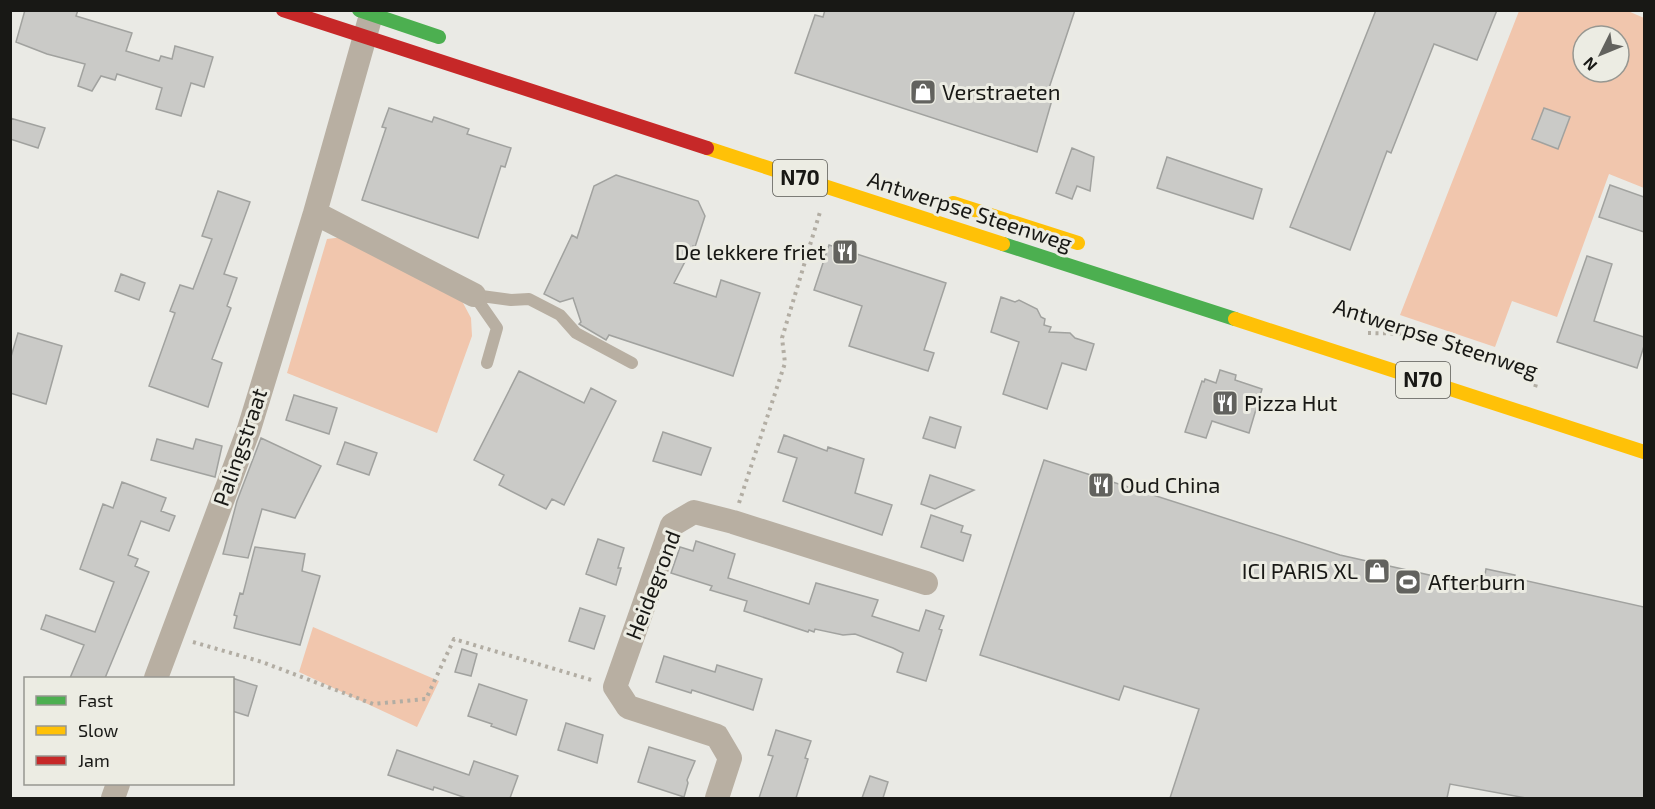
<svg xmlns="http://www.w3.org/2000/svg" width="1655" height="809" viewBox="0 0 1655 809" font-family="'Exo 2',sans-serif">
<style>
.green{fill:#f1c6ad;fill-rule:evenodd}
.building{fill:#cacac7;stroke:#a1a29f;stroke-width:1.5}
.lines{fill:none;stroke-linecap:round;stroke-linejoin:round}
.path{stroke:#b2ada3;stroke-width:4;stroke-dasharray:3 4.5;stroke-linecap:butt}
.lane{stroke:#b8afa2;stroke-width:12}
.street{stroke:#b8afa2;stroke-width:24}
.fast{stroke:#4caf50;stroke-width:14}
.slow{stroke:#ffc107;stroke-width:14}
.jam{stroke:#c62828;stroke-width:14}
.labels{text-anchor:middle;stroke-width:6;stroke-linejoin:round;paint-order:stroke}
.shield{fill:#ecece3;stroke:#585853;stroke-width:1.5}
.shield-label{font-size:21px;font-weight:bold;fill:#181815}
.poi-label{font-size:22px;fill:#181815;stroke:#ecece3;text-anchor:start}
.street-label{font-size:22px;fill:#181815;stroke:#ecece3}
</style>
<rect width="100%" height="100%" fill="#eaeae5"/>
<path class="green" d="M1519,11H1628L1644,18V188L1609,174L1557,317L1512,301L1495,347L1400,315ZM1583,36H1619V72H1583Z
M343,237L462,301L471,318L472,336L437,433L287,373L327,239Z
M313,627L439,681L417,727L299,672Z"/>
<path class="building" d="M25,10H78L76,16L132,33L126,51L159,61L161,56L172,59L175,46L213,57L204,87L191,83L181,116L156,109L162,88L117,74L115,80L101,76L92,91L78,86L85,64L47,54L16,42Z
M825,10H1075L1048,91L1054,93L1037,152L795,73L815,15L823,17Z
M1376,10H1497L1477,60L1434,44L1391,153L1387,151L1350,250L1290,227Z
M389,108L432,122L434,117L469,129L467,134L511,148L505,167L501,166L478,238L362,200L386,128L382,127Z
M1544,108L1570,117L1558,149L1532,139Z
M10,118L45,128L38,148L10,139Z
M1072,148L1094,157L1090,191L1077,186L1072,199L1056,193Z
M1167,157L1262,189L1253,219L1157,188Z
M616,175L698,201L705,216L695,247L693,246L674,283L716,297L721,280L760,293L733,376L609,335L606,340L579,324L581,322L573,298L560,302L544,294L572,235L577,238L594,186Z
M1610,185L1644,197V232L1599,217Z
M218,191L250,202L224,274L237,278L227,306L231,308L212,359L222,363L208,407L149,386L175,313L170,311L180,285L193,289L212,239L202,236Z
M829,245L946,283L924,350L934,353L928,371L849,346L862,306L814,290Z
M1587,256L1612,264L1594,321L1644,337V346L1637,368L1557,342Z
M121,274L145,283L139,300L115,291Z
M1001,297L1015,302L1019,300L1037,309L1041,317L1045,319L1044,325L1051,327L1049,332L1070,333L1075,338L1094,344L1086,370L1062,363L1047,409L1003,394L1019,342L991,332Z
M18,333L62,346L46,404L10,393V360Z
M1220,370L1236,375L1235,380L1262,389L1249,433L1212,421L1206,438L1185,432L1202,381L1204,382L1205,379L1216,383Z
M519,371L584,403L591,388L616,401L564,505L552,499L546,509L499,485L504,475L474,460Z
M294,395L337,408L329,434L286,420Z
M930,417L961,427L955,448L923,438Z
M663,432L711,448L701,475L653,461Z
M784,435L827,451L828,447L864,459L855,493L892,505L882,535L783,501L797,458L778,452Z
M261,438L321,466L295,518L262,509L248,558L223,554L237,501Z
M157,439L193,449L196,439L222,446L215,477L151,460Z
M345,442L377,453L369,475L337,464Z
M1044,460L1340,555L1483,587L1486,569L1515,575L1514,578L1644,607V798H1526L1450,784L1447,798H1170L1199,709L1124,686L1119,700L980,655Z
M930,475L974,490L935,509L921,504Z
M122,482L166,498L161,511L175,516L169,531L141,521L128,555L138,559L135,566L149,572L105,678H70L84,645L41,629L46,615L95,632L114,582L80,569L103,504L113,508Z
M931,515L963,526L961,532L971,535L963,561L921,547Z
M598,539L624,548L618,568H621L616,585L586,574Z
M696,541L735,554L728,578L809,604L816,583L878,600L872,616L919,631L926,610L944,616L939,629L942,630L926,681L897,672L903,653L893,648L855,634L843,635L815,629L814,632L809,630L808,632L744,611L747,601L710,590L712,586L671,573L680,547L693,551Z
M255,547L305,554L302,571L320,576L300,645L234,628L237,616L234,615L240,593L243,594Z
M580,608L605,616L594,649L569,641Z
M462,649L477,654L471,676L455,672Z
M664,656L715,672L717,665L762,679L753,710L692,690L691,693L656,682Z
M232,678L257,686L248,716L232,711Z
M479,684L527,700L516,735L491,726L492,724L468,716Z
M566,723L603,735L597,763L558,750Z
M776,730L811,741L805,758L808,759L796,798H759L773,756L768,755Z
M649,747L695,761L687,780L688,783L684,797L638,782Z
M397,750L469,775L474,761L518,776L510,798H466L434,787L433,790L388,775Z
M870,776L888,782L883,798H862Z"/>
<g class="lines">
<path class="path" d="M1368,333L1427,334L1492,356L1536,384L1534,391
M739,503L785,363L782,338L820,212
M193,642L262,662L373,704L426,699L454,639L595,681"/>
<path class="lane" d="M474,295L511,300L529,299L560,315L576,333L632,363
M474,295L497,328L487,363"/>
<path class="street" d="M315,213L474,295
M156,678L249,429L315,213L369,22
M113,798L118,784
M717,798L730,758L717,736L628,707L615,687L672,525L694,512L733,522L926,583"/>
<path class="fast" d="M359,10L439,37
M1003,244L1235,319"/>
<path class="slow" d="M707,148L1003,244
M953,203L1078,243
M1235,319L1644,452"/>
<path class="jam" d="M283,10L707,148"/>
</g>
<defs>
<symbol id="shop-square" viewBox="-11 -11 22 22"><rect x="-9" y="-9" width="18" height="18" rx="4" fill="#62625e" stroke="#ecece3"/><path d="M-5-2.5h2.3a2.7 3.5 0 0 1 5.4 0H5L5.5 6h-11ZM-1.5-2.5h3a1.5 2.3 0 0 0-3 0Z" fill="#fff"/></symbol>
<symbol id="restaurant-square" viewBox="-11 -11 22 22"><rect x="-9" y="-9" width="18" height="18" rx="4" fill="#62625e" stroke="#ecece3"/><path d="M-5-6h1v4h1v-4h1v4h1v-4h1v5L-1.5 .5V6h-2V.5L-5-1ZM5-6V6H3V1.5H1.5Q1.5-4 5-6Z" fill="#fff"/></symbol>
<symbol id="stadium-square" viewBox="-11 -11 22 22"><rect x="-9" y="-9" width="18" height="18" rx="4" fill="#62625e" stroke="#ecece3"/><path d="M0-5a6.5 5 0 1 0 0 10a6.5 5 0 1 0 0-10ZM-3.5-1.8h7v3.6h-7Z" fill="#fff"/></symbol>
</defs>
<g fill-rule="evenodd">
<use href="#shop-square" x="908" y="77" width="30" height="30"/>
<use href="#restaurant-square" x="830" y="237" width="30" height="30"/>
<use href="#restaurant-square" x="1210" y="388" width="30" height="30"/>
<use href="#restaurant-square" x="1086" y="470" width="30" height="30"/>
<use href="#shop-square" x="1362" y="556" width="30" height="30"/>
<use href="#stadium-square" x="1393" y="567" width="30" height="30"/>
</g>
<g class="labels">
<g class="shield">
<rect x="773" y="160" width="54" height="36" rx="4.5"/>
<rect x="1396" y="362" width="54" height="36" rx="4.5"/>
</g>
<g class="shield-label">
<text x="800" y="185">N70</text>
<text x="1423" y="387">N70</text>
</g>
<g class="poi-label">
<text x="942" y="100">Verstraeten</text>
<text x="826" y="260" text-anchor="end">De lekkere friet</text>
<text x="1244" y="411">Pizza Hut</text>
<text x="1120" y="493">Oud China</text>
<text x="1358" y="579" text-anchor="end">ICI PARIS XL</text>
<text x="1428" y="590">Afterburn</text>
</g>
<g class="street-label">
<text transform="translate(970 211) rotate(18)" y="8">Antwerpse Steenweg</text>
<text transform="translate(1436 338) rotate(18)" y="8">Antwerpse Steenweg</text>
<text transform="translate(240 447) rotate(-71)" y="8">Palingstraat</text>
<text transform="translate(653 585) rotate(-69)" y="8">Heidegrond</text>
</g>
</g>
<rect width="1655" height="809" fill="none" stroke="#181815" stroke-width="24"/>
<rect x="24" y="677" width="210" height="108" fill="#ecece3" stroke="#979791" stroke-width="1.5"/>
<rect x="36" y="696" width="30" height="9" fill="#4caf50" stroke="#979791" stroke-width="1.5"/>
<text x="78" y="707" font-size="18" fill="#181815">Fast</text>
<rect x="36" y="726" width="30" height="9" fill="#ffc107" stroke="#979791" stroke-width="1.5"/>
<text x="78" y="737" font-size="18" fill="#181815">Slow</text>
<rect x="36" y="756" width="30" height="9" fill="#c62828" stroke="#979791" stroke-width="1.5"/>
<text x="78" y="767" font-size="18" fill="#181815">Jam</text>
<g transform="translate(1601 54) rotate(227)"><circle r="28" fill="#ecece3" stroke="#979791" stroke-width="1.5"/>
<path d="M0-4.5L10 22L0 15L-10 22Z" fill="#62625e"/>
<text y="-9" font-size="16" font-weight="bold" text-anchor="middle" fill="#181815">N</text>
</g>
</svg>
